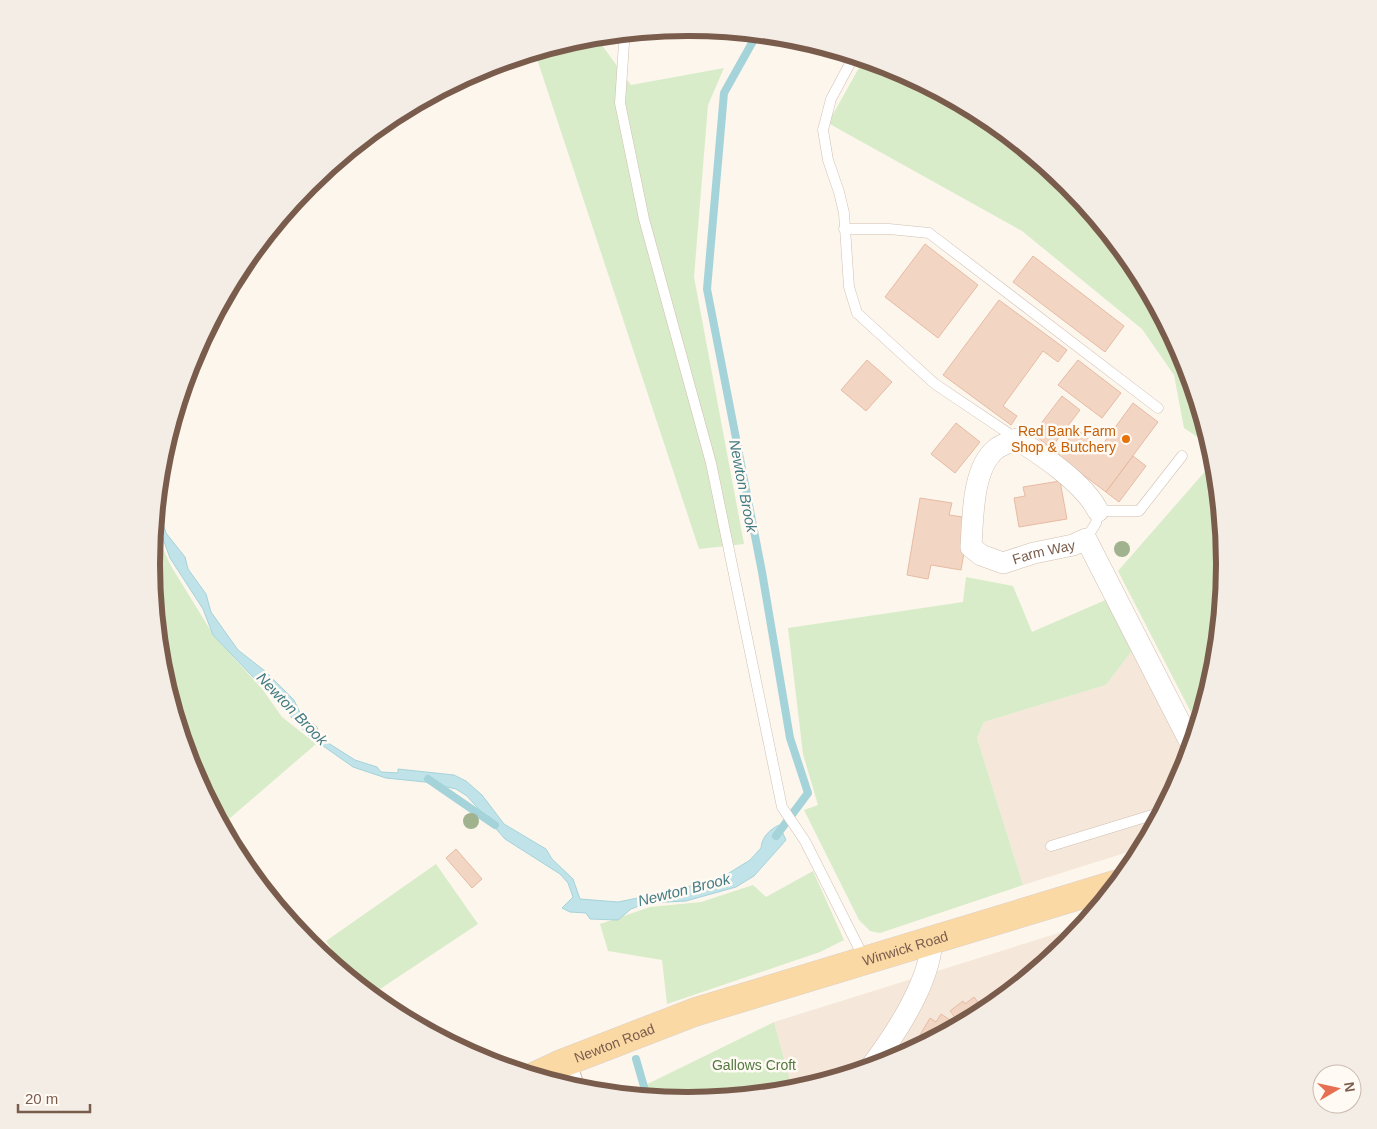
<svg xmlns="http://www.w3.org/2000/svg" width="1377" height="1129" viewBox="0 0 1377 1129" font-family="Arial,sans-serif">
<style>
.residential{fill:#f5e8da}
.green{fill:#d8ecc9}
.water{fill:#bfe3e8;stroke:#a5d3da}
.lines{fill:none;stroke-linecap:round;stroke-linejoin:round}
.stream{stroke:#a5d3da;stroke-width:8}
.building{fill:#f3d5c3;stroke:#e6bba3}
.service-casing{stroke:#d1beb0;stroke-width:11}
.minor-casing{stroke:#d1beb0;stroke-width:22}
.tertiary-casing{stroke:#d1beb0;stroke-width:28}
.primary-casing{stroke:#dad1cd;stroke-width:29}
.service{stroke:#fff;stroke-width:10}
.minor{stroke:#fff;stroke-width:21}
.tertiary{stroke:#fff;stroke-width:26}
.primary{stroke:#fbd9a5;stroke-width:28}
.tree{fill:#a0b28e}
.food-dot{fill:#e8710a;stroke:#fffaf3;stroke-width:2}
.labels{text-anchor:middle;stroke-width:5;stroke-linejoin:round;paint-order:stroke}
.food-label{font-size:14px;fill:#c56008;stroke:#fffaf3;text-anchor:end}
.street-label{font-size:14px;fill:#7a5c4d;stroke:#fffaf3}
.park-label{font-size:14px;fill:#537a41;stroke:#fffaf3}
.water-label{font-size:15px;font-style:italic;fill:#437c86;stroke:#fffaf3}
.rim{fill:none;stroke:#7a5c4d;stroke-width:6}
</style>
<rect width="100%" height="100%" fill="#fdf6ec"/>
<path class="residential" d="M1134,648L1188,759L1185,770L1144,847L1023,885L977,738L984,722L1106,685Z
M1084,925L1068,944L987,1011L894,1061L793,1091L774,1022Z"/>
<path class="green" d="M596,37L631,85L724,68L708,105L694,277L744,544L699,549L536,56L541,51L584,38Z
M864,59L894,68L987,118L1068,185L1135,266L1185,359L1211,446L1184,428L1174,375L1142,329L1022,231L828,123Z
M1215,460L1225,565L1215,670L1198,726L1118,571Z
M155,532L171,566L214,636L263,690L282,717L316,744L222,825L192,770L162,669L152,564Z
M966,577L1013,586L1032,632L1110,598L1134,648L1106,685L984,722L977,738L1023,885L880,933L870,931L859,920L804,810L818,805L803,754L788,628L963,602Z
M436,864L478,924L371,995L355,983L326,941Z
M813,871L844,940L820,952L667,1004L662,960L608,951L600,924L650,907L701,902L753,885L766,897Z
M774,1022L793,1091L688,1101L625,1095Z"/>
<path class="water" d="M158,498L162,513L160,514L166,533L185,557L188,569L206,594L211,612L238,650L265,671L294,700L301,715L316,726L325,741L355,760L377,767L381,772L398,773V769L454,775L466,781L482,795L504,824L546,849L552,859L573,879L580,899L618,902L667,892L721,878L750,860L761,848C762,837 769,830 779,825L786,840L754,876L736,887L686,901L647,903L631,909L618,920L590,919L586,913L570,912L562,908L573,897L568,883L560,874L505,839L467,796L456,789L425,782L386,778L353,767L309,736L213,635L203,609L170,558L156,520Z"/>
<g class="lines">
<path class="stream" d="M757,34L724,93L707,289L762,572L790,738L808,793L776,836
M428,779L495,825
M636,1059L647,1097"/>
</g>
<path class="building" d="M925,244L978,285L938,338L885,297Z
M1033,256L1124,326L1105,352L1013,282Z
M999,300L1067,350L1058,362L1043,351L1003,406L1017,416L1011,425L943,375Z
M867,360L892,382L866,411L841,390Z
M1078,360L1121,393L1102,418L1058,385Z
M1062,396L1080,410L1051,448L1033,434Z
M1133,403L1158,422L1106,492L1057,455L1076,429L1100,448Z
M956,423L980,442L955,473L931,454Z
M1133,456L1146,466L1119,502L1106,492Z
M1060,481L1067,519L1019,527L1014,498L1025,496L1023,487Z
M920,498L952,503L949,515L970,518L961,570L931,565L928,579L907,575Z
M456,849L482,879L472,888L446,858Z
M1018,981L1019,984L1000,1000L997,990L1006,988L1005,984Z
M974,997L985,1012L961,1025L950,1011L963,1001L965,1004Z
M941,1014L956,1024L953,1029L930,1041L920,1035L930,1018L936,1022Z
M920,1035L930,1041L908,1053Z"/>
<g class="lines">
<defs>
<path id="service" d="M621,34L624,43L620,103L644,219L711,463L782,807L805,841L865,960
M854,56L831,99L823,130L828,160L839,192L844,213L849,287L857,313L935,384L1017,439
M844,229H889L929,233L1158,408
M1086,539L1096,523L1098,511H1139L1182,456
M1051,846L1162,812"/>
<g id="minor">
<path id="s1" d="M1098,511C1084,483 1043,456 1017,439C1011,442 1002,444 996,449C972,468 973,518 971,547L981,555L1003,563L1034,553L1073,545L1086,539L1192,746"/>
<path d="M870,1068C895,1035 930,982 932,940"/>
</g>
<path id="tertiary" d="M563,1063L571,1087"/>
<g id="primary">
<path id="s2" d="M535,1076L563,1063L695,1012L1117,884"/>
</g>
</defs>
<use href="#service" class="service-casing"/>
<use href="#minor" class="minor-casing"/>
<use href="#tertiary" class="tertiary-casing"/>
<use href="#primary" class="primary-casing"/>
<use href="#service" class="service"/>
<use href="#minor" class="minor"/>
<use href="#tertiary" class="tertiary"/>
<use href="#primary" class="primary"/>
</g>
<g class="tree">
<circle cx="1122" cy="549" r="8"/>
<circle cx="471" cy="821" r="8"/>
</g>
<circle class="food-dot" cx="1126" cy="439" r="5"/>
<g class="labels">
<g class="food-label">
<text x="1116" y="436">Red Bank Farm<tspan x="1116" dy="16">Shop &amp; Butchery</tspan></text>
</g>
<g class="street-label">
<text dy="5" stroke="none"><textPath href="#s1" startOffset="315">Farm Way</textPath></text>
<text dy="5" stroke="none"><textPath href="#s2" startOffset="392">Winwick Road</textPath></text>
<text dy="5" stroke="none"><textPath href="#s2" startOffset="86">Newton Road</textPath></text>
</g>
<g class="park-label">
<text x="754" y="1070">Gallows Croft</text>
</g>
<g class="water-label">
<text transform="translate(743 486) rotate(79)" y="5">Newton Brook</text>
<text transform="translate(292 709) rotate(46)" y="5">Newton Brook</text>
<text transform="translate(684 890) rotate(-14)" y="5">Newton Brook</text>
</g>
</g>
<path d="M0 0H1377V1129H0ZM160 564a528 528 0 1 1 1056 0a528 528 0 1 1-1056 0Z" fill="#f4ede6" fill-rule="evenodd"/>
<path class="rim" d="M160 564a528 528 0 1 1 1056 0a528 528 0 1 1-1056 0Z"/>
<g transform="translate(1337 1089) rotate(81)"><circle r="24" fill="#fffaf3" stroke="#cabbb1"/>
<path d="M0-4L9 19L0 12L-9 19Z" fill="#e76f51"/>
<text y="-8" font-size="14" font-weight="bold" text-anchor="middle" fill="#7a5c4d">N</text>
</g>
<path d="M18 1104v8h72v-8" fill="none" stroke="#7a5c4d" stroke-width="2.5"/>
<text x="25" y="1104" font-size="15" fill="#7a5c4d" stroke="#fffaf3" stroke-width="4" paint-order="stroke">20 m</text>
</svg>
